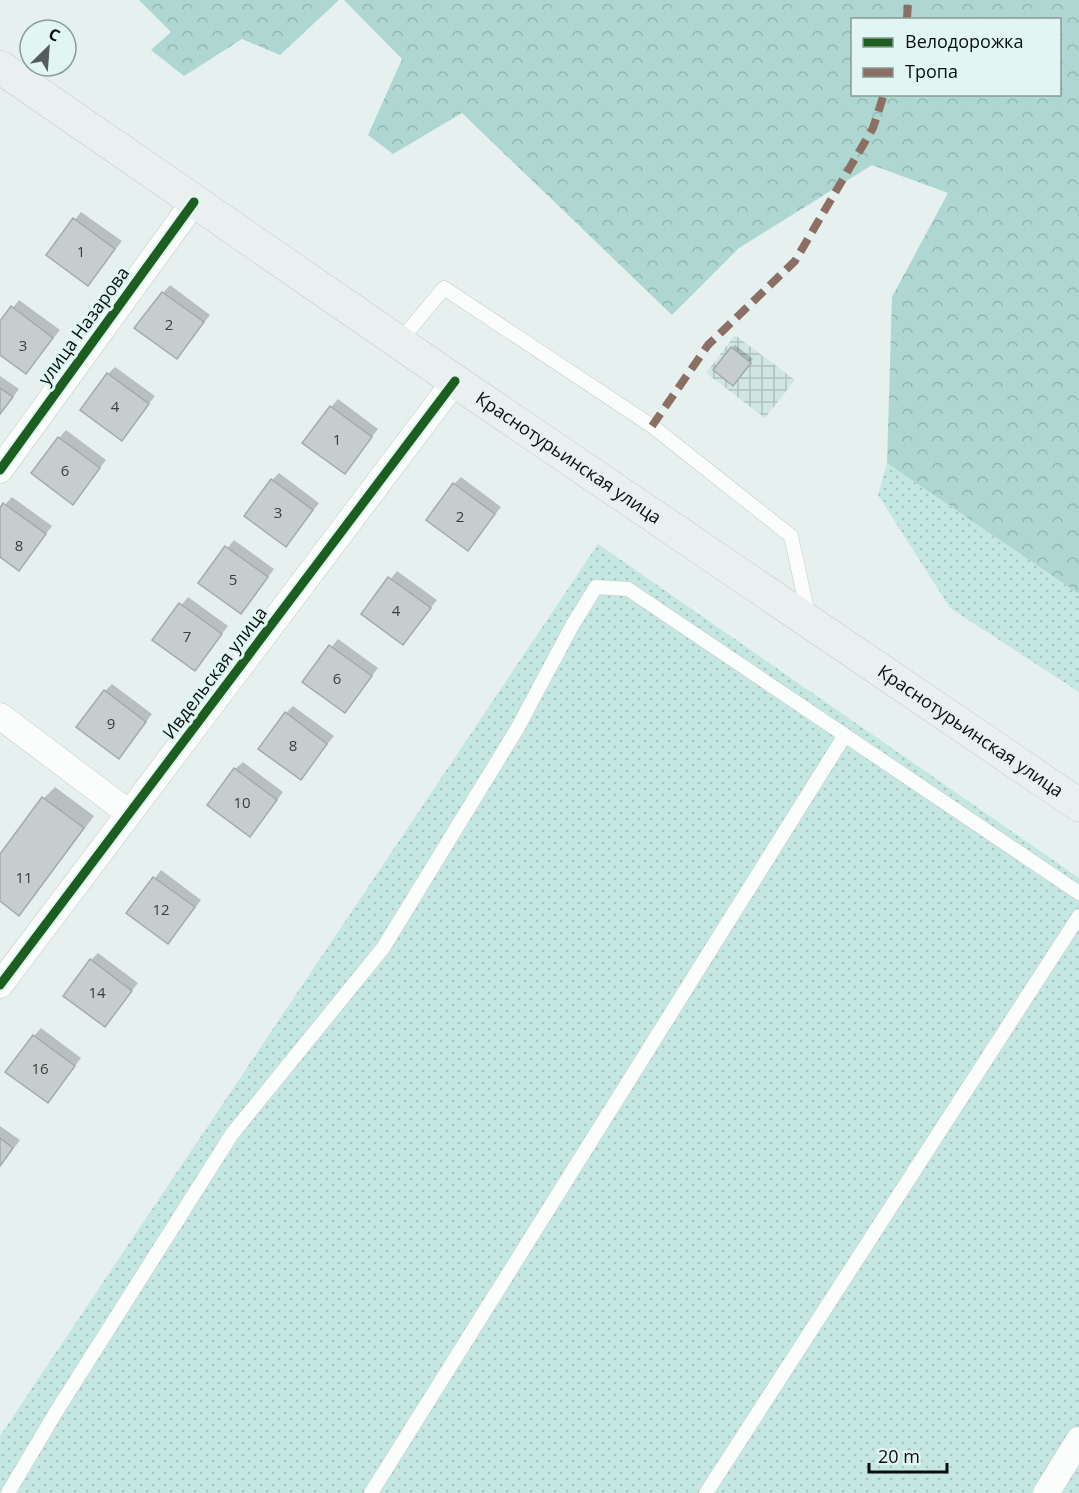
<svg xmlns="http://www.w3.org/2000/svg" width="1079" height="1493" viewBox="0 0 1079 1493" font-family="'Open Sans',sans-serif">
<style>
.industrial{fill:url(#industrial-grid)}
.green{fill:url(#green-dots)}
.forest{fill:url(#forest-crowns);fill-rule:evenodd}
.shadow{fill:#0003}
.building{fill:#c5cecc;stroke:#a2abaa;stroke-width:1.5}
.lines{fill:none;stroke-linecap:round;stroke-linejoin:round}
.service-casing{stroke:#c3cbca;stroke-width:15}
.minor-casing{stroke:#c3cbca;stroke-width:27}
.secondary-casing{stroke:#c3cbca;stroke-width:34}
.service{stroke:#fbfdfd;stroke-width:14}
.minor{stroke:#fbfdfd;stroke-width:26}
.secondary{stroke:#eaf0ef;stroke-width:33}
.quiet{stroke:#8d6e63;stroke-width:8;stroke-dasharray:15 8;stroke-linecap:butt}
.cycleway-casing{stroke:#e1f6f2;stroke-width:13}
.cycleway{stroke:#1b5e20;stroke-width:9}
.labels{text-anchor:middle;stroke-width:6;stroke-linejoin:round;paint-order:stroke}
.number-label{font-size:15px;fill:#373f3e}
.street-label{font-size:18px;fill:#080f0e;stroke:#e1f6f2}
</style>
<defs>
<pattern id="industrial-grid" width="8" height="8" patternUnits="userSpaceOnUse" patternTransform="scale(1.5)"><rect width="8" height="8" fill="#d1e5e2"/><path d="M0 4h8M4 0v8" fill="none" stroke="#b2c3c1"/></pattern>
<pattern id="green-dots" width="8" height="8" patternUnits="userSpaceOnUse" patternTransform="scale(1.5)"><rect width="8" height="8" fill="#c5e7e1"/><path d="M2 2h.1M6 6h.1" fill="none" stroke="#a8c5c0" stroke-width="1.8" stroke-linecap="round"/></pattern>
<pattern id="forest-crowns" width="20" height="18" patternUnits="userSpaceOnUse" patternTransform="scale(1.5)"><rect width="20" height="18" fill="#add7d0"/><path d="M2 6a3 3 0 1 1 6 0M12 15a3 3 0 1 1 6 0" fill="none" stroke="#93b7b1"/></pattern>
</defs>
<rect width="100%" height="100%" fill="#e6f1ef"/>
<path class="industrial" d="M735,335L795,380L765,418L706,373Z"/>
<path class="green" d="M887,463L1079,594V692L950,608L878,495Z
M598,544L1079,878V1493H0V1436Z"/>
<path class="forest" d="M139,0H339L280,55L242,39L184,76L151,50L171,32Z
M344,0H1079V594L887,463L892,297L948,193L872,165L739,248L672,315L462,113L393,154L368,135L402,59ZM852,20H1060V94H852Z"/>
<path class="shadow" d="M81,212L122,241L88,284L48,254Z
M170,285L210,315L177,358L163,293Z
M19,300L60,330L26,372L0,353V324Z
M735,345L753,359L736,381L732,348Z
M115,367L155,396L122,439L108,374Z
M0,376L19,389L0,415Z
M338,399L378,429L345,472L331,407Z
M66,430L106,460L73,503L59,438Z
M279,473L319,503L286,545L272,480Z
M461,477L501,507L468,549L454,484Z
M12,497L52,526L19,569L0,555V510Z
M234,540L274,569L248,605L200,582Z
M397,571L437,600L403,643L363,614Z
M188,597L228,626L195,669L154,639Z
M338,639L378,668L345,711L304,682Z
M112,684L152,714L126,749L105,691Z
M293,706L334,736L300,778L286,713Z
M243,762L283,792L257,828L235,769Z
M55,787L94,816L30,902L19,914L0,900V856L44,798Z
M161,870L201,900L168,943L128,913Z
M98,953L138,983L105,1025L91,960Z
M41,1028L81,1058L48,1101L34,1036Z
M0,1126L20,1140L0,1167Z"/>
<path class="building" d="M73,218L115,249L88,286L46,255Z
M162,292L204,322L177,359L134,328Z
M11,306L53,338L26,374L0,355V321Z
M731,347L751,363L733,386L713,370Z
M107,373L149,404L122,441L80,410Z
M0,388L13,397L0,414Z
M330,406L372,437L345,474L302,443Z
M58,437L100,468L73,505L31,473Z
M271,479L313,510L286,547L244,516Z
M453,483L495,514L468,551L426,520Z
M3,503L46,534L19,571L0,557V508Z
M225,546L268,577L241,614L198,583Z
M388,577L431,608L403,645L361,614Z
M179,603L222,634L195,671L152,640Z
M329,645L372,676L345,713L302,682Z
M104,690L146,722L119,759L76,727Z
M285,712L327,744L301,780L258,749Z
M234,768L277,800L250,837L207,805Z
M42,797L84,828L19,916L0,901V854Z
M153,877L195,907L168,944L126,913Z
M90,959L132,991L105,1027L63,996Z
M33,1035L75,1066L48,1103L5,1072Z
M0,1138L13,1148L0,1166Z"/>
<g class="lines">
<defs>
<path id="service" d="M399,342L444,288L652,426L791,536L808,614
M8,1493L56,1412L232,1134L383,948L517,729L573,624L596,587L628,589L1079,893
M371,1493L845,735
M706,1493L1079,916"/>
<path id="minor" d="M0,470L194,202
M0,716L129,813
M0,985L455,381
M1046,1493L1079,1440"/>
<g id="secondary">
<path id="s1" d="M0,67L455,381L1079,805"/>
</g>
</defs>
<use href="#service" class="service-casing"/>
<use href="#minor" class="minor-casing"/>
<use href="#secondary" class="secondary-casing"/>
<use href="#service" class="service"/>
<use href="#minor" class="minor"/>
<use href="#secondary" class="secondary"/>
<path class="quiet" d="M907,20L908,0
M652,426L708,345L795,261L873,128L884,94"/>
<defs>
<path id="cycleway" d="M0,470L194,202
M0,985L455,381"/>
</defs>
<use href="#cycleway" class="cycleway-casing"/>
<use href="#cycleway" class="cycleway"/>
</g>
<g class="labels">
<g class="number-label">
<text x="81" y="257">1</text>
<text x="169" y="330">2</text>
<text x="23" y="351">3</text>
<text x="115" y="412">4</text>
<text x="337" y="445">1</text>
<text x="65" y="476">6</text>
<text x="278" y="518">3</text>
<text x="460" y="522">2</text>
<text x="19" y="551">8</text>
<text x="233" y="585">5</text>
<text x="396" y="616">4</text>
<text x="187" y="642">7</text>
<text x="337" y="684">6</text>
<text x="111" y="729">9</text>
<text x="293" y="751">8</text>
<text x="242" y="808">10</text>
<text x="24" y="883">11</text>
<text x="161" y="915">12</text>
<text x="97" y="998">14</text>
<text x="40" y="1074">16</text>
</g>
<g class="street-label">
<text transform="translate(84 326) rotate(-54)" y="6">улица Назарова</text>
<text dy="6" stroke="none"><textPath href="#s1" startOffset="690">Краснотурьинская улица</textPath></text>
<text transform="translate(215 673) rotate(-53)" y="6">Ивдельская улица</text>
<text dy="6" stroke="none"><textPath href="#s1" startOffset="1176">Краснотурьинская улица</textPath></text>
</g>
</g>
<rect x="851" y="18" width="210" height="78" fill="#e1f6f2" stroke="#8a9a97" stroke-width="1.5"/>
<rect x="863" y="38" width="30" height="9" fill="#1b5e20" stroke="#8a9a97" stroke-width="1.5"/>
<text x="905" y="48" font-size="18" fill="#080f0e">Велодорожка</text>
<rect x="863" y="68" width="30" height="9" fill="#8d6e63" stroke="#8a9a97" stroke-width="1.5"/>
<text x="905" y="78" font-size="18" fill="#080f0e">Тропа</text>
<g transform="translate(48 48) rotate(25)"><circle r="28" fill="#e1f6f2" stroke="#8a9a97" stroke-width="1.5"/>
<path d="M0-4.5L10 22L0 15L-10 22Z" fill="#565e5d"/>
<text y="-9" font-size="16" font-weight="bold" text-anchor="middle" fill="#080f0e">С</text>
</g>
<path d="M869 1463v9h78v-9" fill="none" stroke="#080f0e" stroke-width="3"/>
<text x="878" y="1463" font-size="18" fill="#080f0e" stroke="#e1f6f2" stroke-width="4.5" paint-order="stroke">20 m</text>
</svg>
